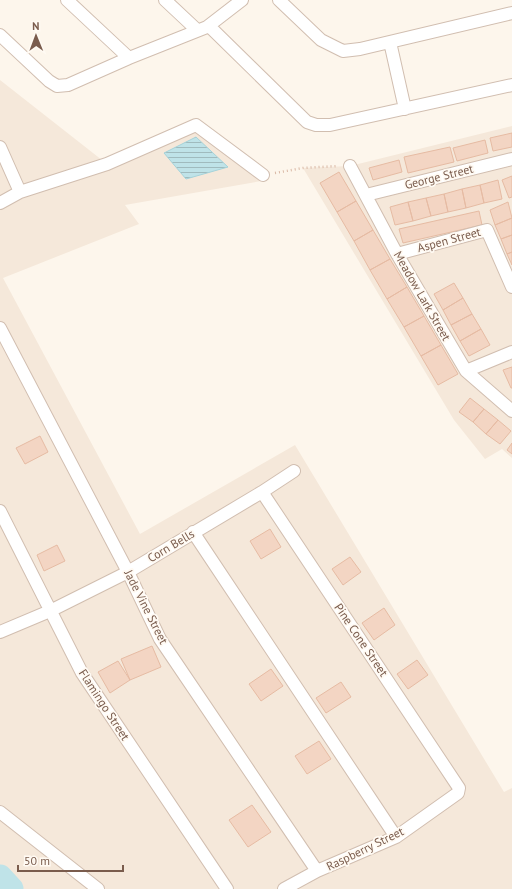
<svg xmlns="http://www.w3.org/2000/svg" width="512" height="889" viewBox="0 0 512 889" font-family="'PT Sans',sans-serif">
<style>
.residential{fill:#f5e8da}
.water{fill:url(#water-rules);stroke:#a5d3da}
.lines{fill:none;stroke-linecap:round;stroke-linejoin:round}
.river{stroke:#bfe3e8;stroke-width:25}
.building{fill:#f3d5c3;stroke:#e6bba3}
.minor-casing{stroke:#d1beb0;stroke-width:14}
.path{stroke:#d9b8a5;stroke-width:2.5;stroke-dasharray:1 3;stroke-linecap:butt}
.minor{stroke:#fff;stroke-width:12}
.labels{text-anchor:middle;stroke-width:3.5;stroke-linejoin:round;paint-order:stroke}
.street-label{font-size:12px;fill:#7a5c4d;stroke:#fffaf3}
</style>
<defs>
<pattern id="water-rules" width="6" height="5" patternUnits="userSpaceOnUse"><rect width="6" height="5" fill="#bfe3e8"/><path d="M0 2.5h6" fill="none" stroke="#a0bbbe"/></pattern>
</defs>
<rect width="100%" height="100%" fill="#fdf6ec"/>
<path class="residential" d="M0,80L107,164L196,125L267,180L125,205L139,224L3,278L140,534L295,445L504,792L512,788V889H0Z
M512,126V458L502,449L485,459L454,420L303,168L350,166Z"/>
<path class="water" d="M196,137L228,167L186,179L164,153Z"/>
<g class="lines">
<path class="river" d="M0,877L11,889"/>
</g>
<path class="building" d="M512,133V147L493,151L490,138Z
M485,140L488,153L457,161L453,148Z
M450,147L454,162L408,173L404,157Z
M399,160L402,172L373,180L369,168Z
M339,172L356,201L337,212L320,183Z
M512,176V197L509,198L502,180Z
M498,180L502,199L484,203L480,185Z
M480,185L484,203L466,208L462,189Z
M462,189L466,208L448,212L444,194Z
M444,194L448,212L431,216L426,198Z
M426,198L431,216L413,221L408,202Z
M356,201L373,230L354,241L337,212Z
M408,202L413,221L395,225L390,207Z
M508,202L512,218L495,225L490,210Z
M479,211L482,225L403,243L399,229Z
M512,218V235L501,239L495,225Z
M373,230L390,259L370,270L354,241Z
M512,235V252L507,254L501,239Z
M512,252V265L507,254Z
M390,259L407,287L387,299L370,270Z
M454,283L463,298L443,310L434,294Z
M407,287L424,316L404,327L387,299Z
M463,298L472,314L451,325L443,310Z
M472,314L481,329L460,341L451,325Z
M424,316L441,345L421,356L404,327Z
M481,329L490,345L469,356L460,341Z
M441,345L458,374L438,385L421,356Z
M512,367V388H511L503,370Z
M470,398L484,409L473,422L459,412Z
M484,409L498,420L486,434L473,422Z
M498,420L511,431L500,444L486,434Z
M40,436L48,452L25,464L16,448Z
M512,443V454L507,450Z
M270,529L281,547L261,559L250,541Z
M57,545L65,561L44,571L37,555Z
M350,557L361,572L343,585L332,569Z
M384,608L395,625L374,640L362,623Z
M152,646L161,667L130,680L121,659Z
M417,660L428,675L408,689L397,674Z
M118,661L130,680L110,693L98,672Z
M271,669L283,686L261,701L249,684Z
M341,682L351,697L326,713L316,698Z
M319,741L331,759L307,774L295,756Z
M252,805L271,832L248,847L229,820Z"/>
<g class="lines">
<defs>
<path id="minor" d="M67,0L129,58
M165,0L197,30
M279,0L321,40L343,51L360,49L512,13
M209,26L307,122L316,125H330L512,85
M0,35L49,81L57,86L68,85L129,58L207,27L242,0
M390,42L405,109
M0,147L20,192
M350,166L397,254L466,371L512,411
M366,195L512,159
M0,203L20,192L107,164L196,125L263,175
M397,254L487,230L512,287
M0,328L128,572L160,639L317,871
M466,371L512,352
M262,492L459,788L458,793L396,837L317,871L284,889
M0,511L82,673L227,889
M193,532L396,837
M0,632L50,611L128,572L262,492L294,471
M0,812L98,889"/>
</defs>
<use href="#minor" class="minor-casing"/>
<path class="path" d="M275,173L303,168L338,166"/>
<use href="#minor" class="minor"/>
</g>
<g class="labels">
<g class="street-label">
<text transform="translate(439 177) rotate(-14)" y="4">George Street</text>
<text transform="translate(449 240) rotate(-15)" y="4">Aspen Street</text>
<text transform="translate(422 296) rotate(60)" y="4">Meadow Lark Street</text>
<text transform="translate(171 546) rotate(-31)" y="4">Corn Bells</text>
<text transform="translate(146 607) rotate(63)" y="4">Jade Vine Street</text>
<text transform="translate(361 640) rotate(56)" y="4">Pine Cone Street</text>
<text transform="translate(104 705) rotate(57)" y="4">Flamingo Street</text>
<text transform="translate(365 849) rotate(-26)" y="4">Raspberry Street</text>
</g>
</g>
<g transform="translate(36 36) rotate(359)" stroke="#fffaf3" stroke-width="3" paint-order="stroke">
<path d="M0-3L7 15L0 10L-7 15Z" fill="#7a5c4d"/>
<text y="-6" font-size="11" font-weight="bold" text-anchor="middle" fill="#7a5c4d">N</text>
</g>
<path d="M18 865v6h105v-6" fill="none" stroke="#7a5c4d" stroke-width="2"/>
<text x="24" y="865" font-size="12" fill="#7a5c4d" stroke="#fffaf3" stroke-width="3" paint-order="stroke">50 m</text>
</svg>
